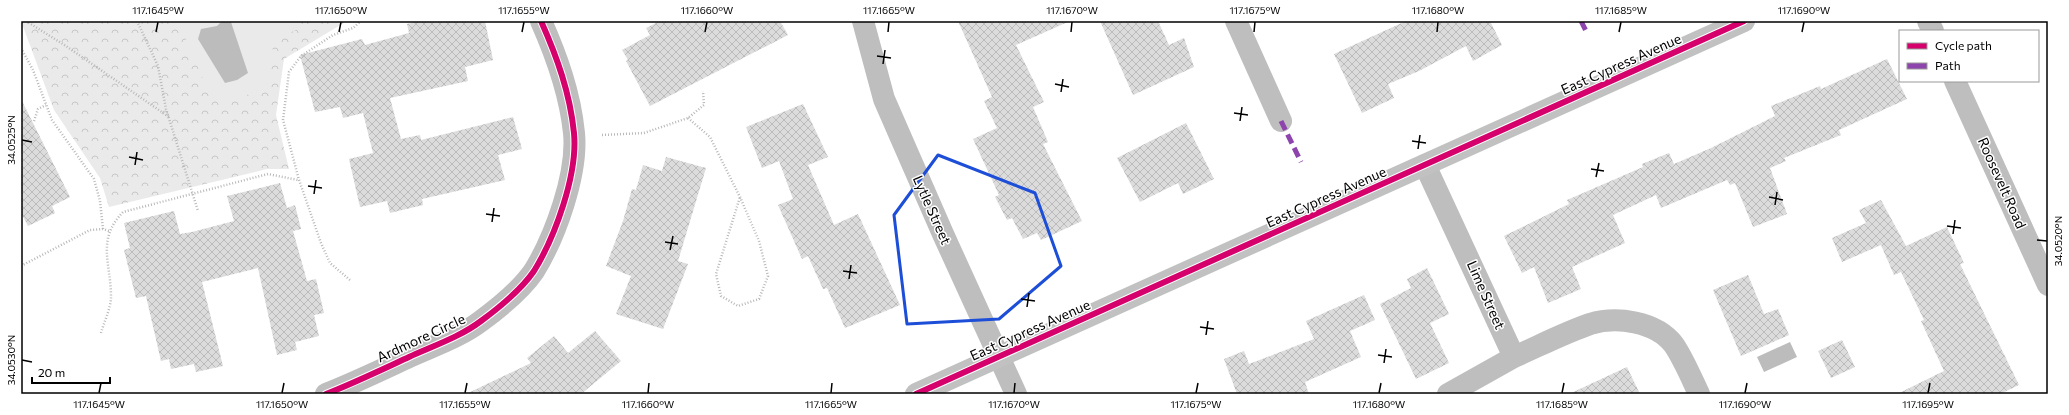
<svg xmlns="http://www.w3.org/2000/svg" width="2069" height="415" viewBox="0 0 2069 415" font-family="Commissioner,sans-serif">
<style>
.park{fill:url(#park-crowns)}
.garden{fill:#eaeaea}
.water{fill:#bcbcbc}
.building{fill:url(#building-cross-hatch)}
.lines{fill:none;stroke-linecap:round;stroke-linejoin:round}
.path{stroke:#b8b8b8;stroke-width:2.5;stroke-dasharray:1 2;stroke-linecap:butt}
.street{stroke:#bebebe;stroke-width:22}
.secondary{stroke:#c1c1c1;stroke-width:22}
.quiet{stroke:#8e44ad;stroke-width:5;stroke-dasharray:10 5;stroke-linecap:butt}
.cycleway-casing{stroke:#fff;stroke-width:8}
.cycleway{stroke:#d6006c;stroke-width:6}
.marked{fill:none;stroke:#1d4ed8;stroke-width:3;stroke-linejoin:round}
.ticks{fill:none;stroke:#000;stroke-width:1.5}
.labels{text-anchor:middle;stroke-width:3;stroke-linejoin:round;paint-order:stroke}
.street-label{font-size:14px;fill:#000;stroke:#fff}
.neatline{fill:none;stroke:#000;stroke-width:1.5}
.ticks-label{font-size:10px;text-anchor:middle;fill:#000}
</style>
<defs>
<pattern id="park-crowns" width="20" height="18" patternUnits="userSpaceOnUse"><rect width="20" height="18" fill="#eaeaea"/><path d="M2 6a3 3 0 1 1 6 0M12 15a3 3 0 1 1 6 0" fill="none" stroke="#c7c7c7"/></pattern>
<pattern id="building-cross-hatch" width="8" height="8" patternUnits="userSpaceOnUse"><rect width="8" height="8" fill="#dcdcdc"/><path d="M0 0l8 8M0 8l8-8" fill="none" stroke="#bbb"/></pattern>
</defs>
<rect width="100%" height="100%" fill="#fff"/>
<path class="park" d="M21,21H347L284,59L276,115L289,169H267L109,207L100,178L54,110Z"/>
<path class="garden" d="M178,21H294L298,29L270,42L274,53L268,85L228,104L210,95Z"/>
<path class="water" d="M222,21L231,22L248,73L237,80L225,83L198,39L201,29L217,26Z
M1790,342L1797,357L1764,372L1757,357Z"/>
<path class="building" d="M420,21H485L493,60L465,67L468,81L390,98L401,139L420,135L421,140L513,117L522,149L498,155L505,180L422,199L423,205L390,213L387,201L360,207L349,159L373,153L363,113L343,118L340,107L315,112L300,55L362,39L365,45L409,33L407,24Z
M660,21H780L788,35L650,106L626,61L628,60L622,50L650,35L646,28Z
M958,21H1070L1016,45L1044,102L1033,107L1048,142L1043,144L1082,221L1041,240L1037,233L1023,239L1012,218L1007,220L995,197L999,195L973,139L997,128L984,101L992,97Z
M1100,21H1158L1169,45L1184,38L1194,67L1133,95Z
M1406,21H1490L1502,45L1473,61L1466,46L1419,71L1388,84L1394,98L1362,113L1334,54Z
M1887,59L1907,99L1839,130L1841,135L1784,158L1786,161L1770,168L1787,214L1753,227L1735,183L1730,185L1727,180L1661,208L1656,195L1613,215L1625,243L1572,267L1581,289L1548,303L1534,267L1522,273L1504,236L1569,204L1567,200L1643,167L1642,164L1669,153L1674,164L1711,148L1775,116L1771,106L1820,86L1821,89Z
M21,99L70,197L52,206L55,213L28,226L21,213Z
M803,104L828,157L808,165L834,225L858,214L900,305L845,328L827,288L823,289L808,256L802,259L778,205L793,199L779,161L762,168L746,127Z
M1186,123L1214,179L1183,194L1178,183L1140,202L1117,158Z
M666,157L706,168L678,261L688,264L663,329L616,314L631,276L606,266L623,221L632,189L636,190L643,165L662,171Z
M280,183L287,208L295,205L301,229L293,231L307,281L316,279L324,313L314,315L319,336L295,342L297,350L277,355L258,268L202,282L223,366L196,372L194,364L171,369L169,359L161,361L146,296L136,298L124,250L130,248L124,223L174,211L180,234L192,232L234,221L227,196Z
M1881,200L1906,246L1947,227L1964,263L1960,264L2019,385L2000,394H1897L1944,371L1921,321L1924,320L1901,272L1894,275L1881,245L1842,262L1832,238L1866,223L1859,210Z
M1427,268L1449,314L1430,323L1449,363L1416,379L1380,304L1411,288L1407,279Z
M1748,275L1764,314L1778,309L1789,335L1741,356L1713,290Z
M1364,295L1375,320L1350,331L1361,357L1305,382L1309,394H1237L1224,359L1244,351L1249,364L1314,339L1306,321Z
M595,331L621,361L581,394H466L531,363L527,358L554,336L568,353Z
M1842,340L1855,367L1831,378L1818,351Z
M1627,367L1640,394H1569Z"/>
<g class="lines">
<path class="path" d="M26,21L66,46L169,117
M137,21L158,66L166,109L198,211
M21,48L33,70L52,120L94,179L100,201L103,229
M688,118L710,137L740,197L759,241L768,276L759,299L738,306L721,296L716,274L740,197
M34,121L38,109L46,105
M602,135L644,133L688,118L704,105L703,91
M21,266L90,230L103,229L109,231
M350,280L330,263L321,243L299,180L283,120L289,72L301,56L333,35L353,28L361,21
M101,333C104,322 111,308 111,297C111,263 96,240 123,212L268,174L298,180"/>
<path class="street" d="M863,21L884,99L943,234L1016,394
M1236,21L1281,121
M1928,21L1933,31
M1955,81L2048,285
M1425,165L1514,357L1448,394
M1514,357C1539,346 1564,333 1590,324C1616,316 1656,321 1674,345C1684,360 1691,377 1699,394
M326,394C354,383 381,370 409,357C433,346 460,337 481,321C500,307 521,290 534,271C555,237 578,174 574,133C570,93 557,57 541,21"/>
<path class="secondary" d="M916,394L1744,21"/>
<path class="quiet" d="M1581,21L1586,31
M1281,121L1301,162"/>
<defs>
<path id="cycleway" d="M326,394C354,383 381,370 409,357C433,346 460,337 481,321C500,307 521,290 534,271C555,237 578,174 574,133C570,93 557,57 541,21
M916,394L1744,21"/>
</defs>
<use href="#cycleway" class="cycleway-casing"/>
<use href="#cycleway" class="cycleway"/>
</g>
<path class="marked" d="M938,155L1035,193L1061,266L999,319L907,324L894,215Z"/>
<path class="ticks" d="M156,32L158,22M339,32L341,22M522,32L524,22M705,32L707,22M888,32L889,22M1071,32L1072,22M1254,32L1255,22M1437,32L1438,22M1619,32L1621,22M1802,32L1804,22M877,56L891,58M883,64L885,50M1055,84L1069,87M1061,92L1063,79M1234,113L1248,115M1240,121L1242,107M22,140L32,142M1412,141L1426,143M1418,149L1420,135M129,157L143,160M135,165L137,152M1591,169L1604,171M1596,177L1599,163M308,186L322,188M314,194L316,180M1769,197L1783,200M1775,205L1777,192M486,214L500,216M492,222L494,208M1947,226L1961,228M1953,234L1955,220M2037,240L2047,241M665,242L678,244M670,250L673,236M843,271L857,273M849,279L851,265M1021,299L1035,301M1027,307L1029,293M1200,327L1214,329M1206,335L1208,321M1378,355L1392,357M22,360L32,362M1384,363L1386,349M99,393L101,383M282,393L284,383M465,393L467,383M648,393L649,383M831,393L832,383M1014,393L1015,383M1196,393L1198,383M1379,393L1381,383M1562,393L1564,383M1745,393L1747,383M1928,393L1930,383"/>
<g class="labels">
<g class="street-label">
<text transform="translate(1621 64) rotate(-24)" y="5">East Cypress Avenue</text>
<text transform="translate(2002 183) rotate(66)" y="5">Roosevelt Road</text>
<text transform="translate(1326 197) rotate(-24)" y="5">East Cypress Avenue</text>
<text transform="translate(932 210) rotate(66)" y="5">Lytle Street</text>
<text transform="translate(1486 295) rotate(66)" y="5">Lime Street</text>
<text transform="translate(1030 330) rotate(-24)" y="5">East Cypress Avenue</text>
<text transform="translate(421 338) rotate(-25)" y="5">Ardmore Circle</text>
</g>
</g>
<rect width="2069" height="415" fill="none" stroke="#ffffff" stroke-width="44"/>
<rect x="1899" y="30" width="140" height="52" fill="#ffffff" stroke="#999999"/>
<rect x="1907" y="43" width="20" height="6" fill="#d6006c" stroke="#999999"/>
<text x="1935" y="50" font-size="12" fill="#000000">Cycle path</text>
<rect x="1907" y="63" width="20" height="6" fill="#8e44ad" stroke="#999999"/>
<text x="1935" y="70" font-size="12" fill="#000000">Path</text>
<path d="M32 377v6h78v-6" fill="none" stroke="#000000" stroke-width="2"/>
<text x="38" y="377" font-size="12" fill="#000000" stroke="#ffffff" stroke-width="3" paint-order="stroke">20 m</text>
<rect x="22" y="22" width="2025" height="371" class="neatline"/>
<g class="ticks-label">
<text x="158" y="14">117.1645°W</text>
<text x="341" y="14">117.1650°W</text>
<text x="524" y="14">117.1655°W</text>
<text x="707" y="14">117.1660°W</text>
<text x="889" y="14">117.1665°W</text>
<text x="1072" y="14">117.1670°W</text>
<text x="1255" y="14">117.1675°W</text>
<text x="1438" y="14">117.1680°W</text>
<text x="1621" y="14">117.1685°W</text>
<text x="1804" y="14">117.1690°W</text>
<text transform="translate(11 140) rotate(-90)" y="4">34.0525°N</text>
<text transform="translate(2058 241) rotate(-90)" y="4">34.0520°N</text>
<text transform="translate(11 360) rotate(-90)" y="4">34.0530°N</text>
<text x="99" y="408">117.1645°W</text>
<text x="282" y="408">117.1650°W</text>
<text x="465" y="408">117.1655°W</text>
<text x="648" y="408">117.1660°W</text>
<text x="831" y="408">117.1665°W</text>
<text x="1014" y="408">117.1670°W</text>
<text x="1196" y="408">117.1675°W</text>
<text x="1379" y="408">117.1680°W</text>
<text x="1562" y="408">117.1685°W</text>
<text x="1745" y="408">117.1690°W</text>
<text x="1928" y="408">117.1695°W</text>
</g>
</svg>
